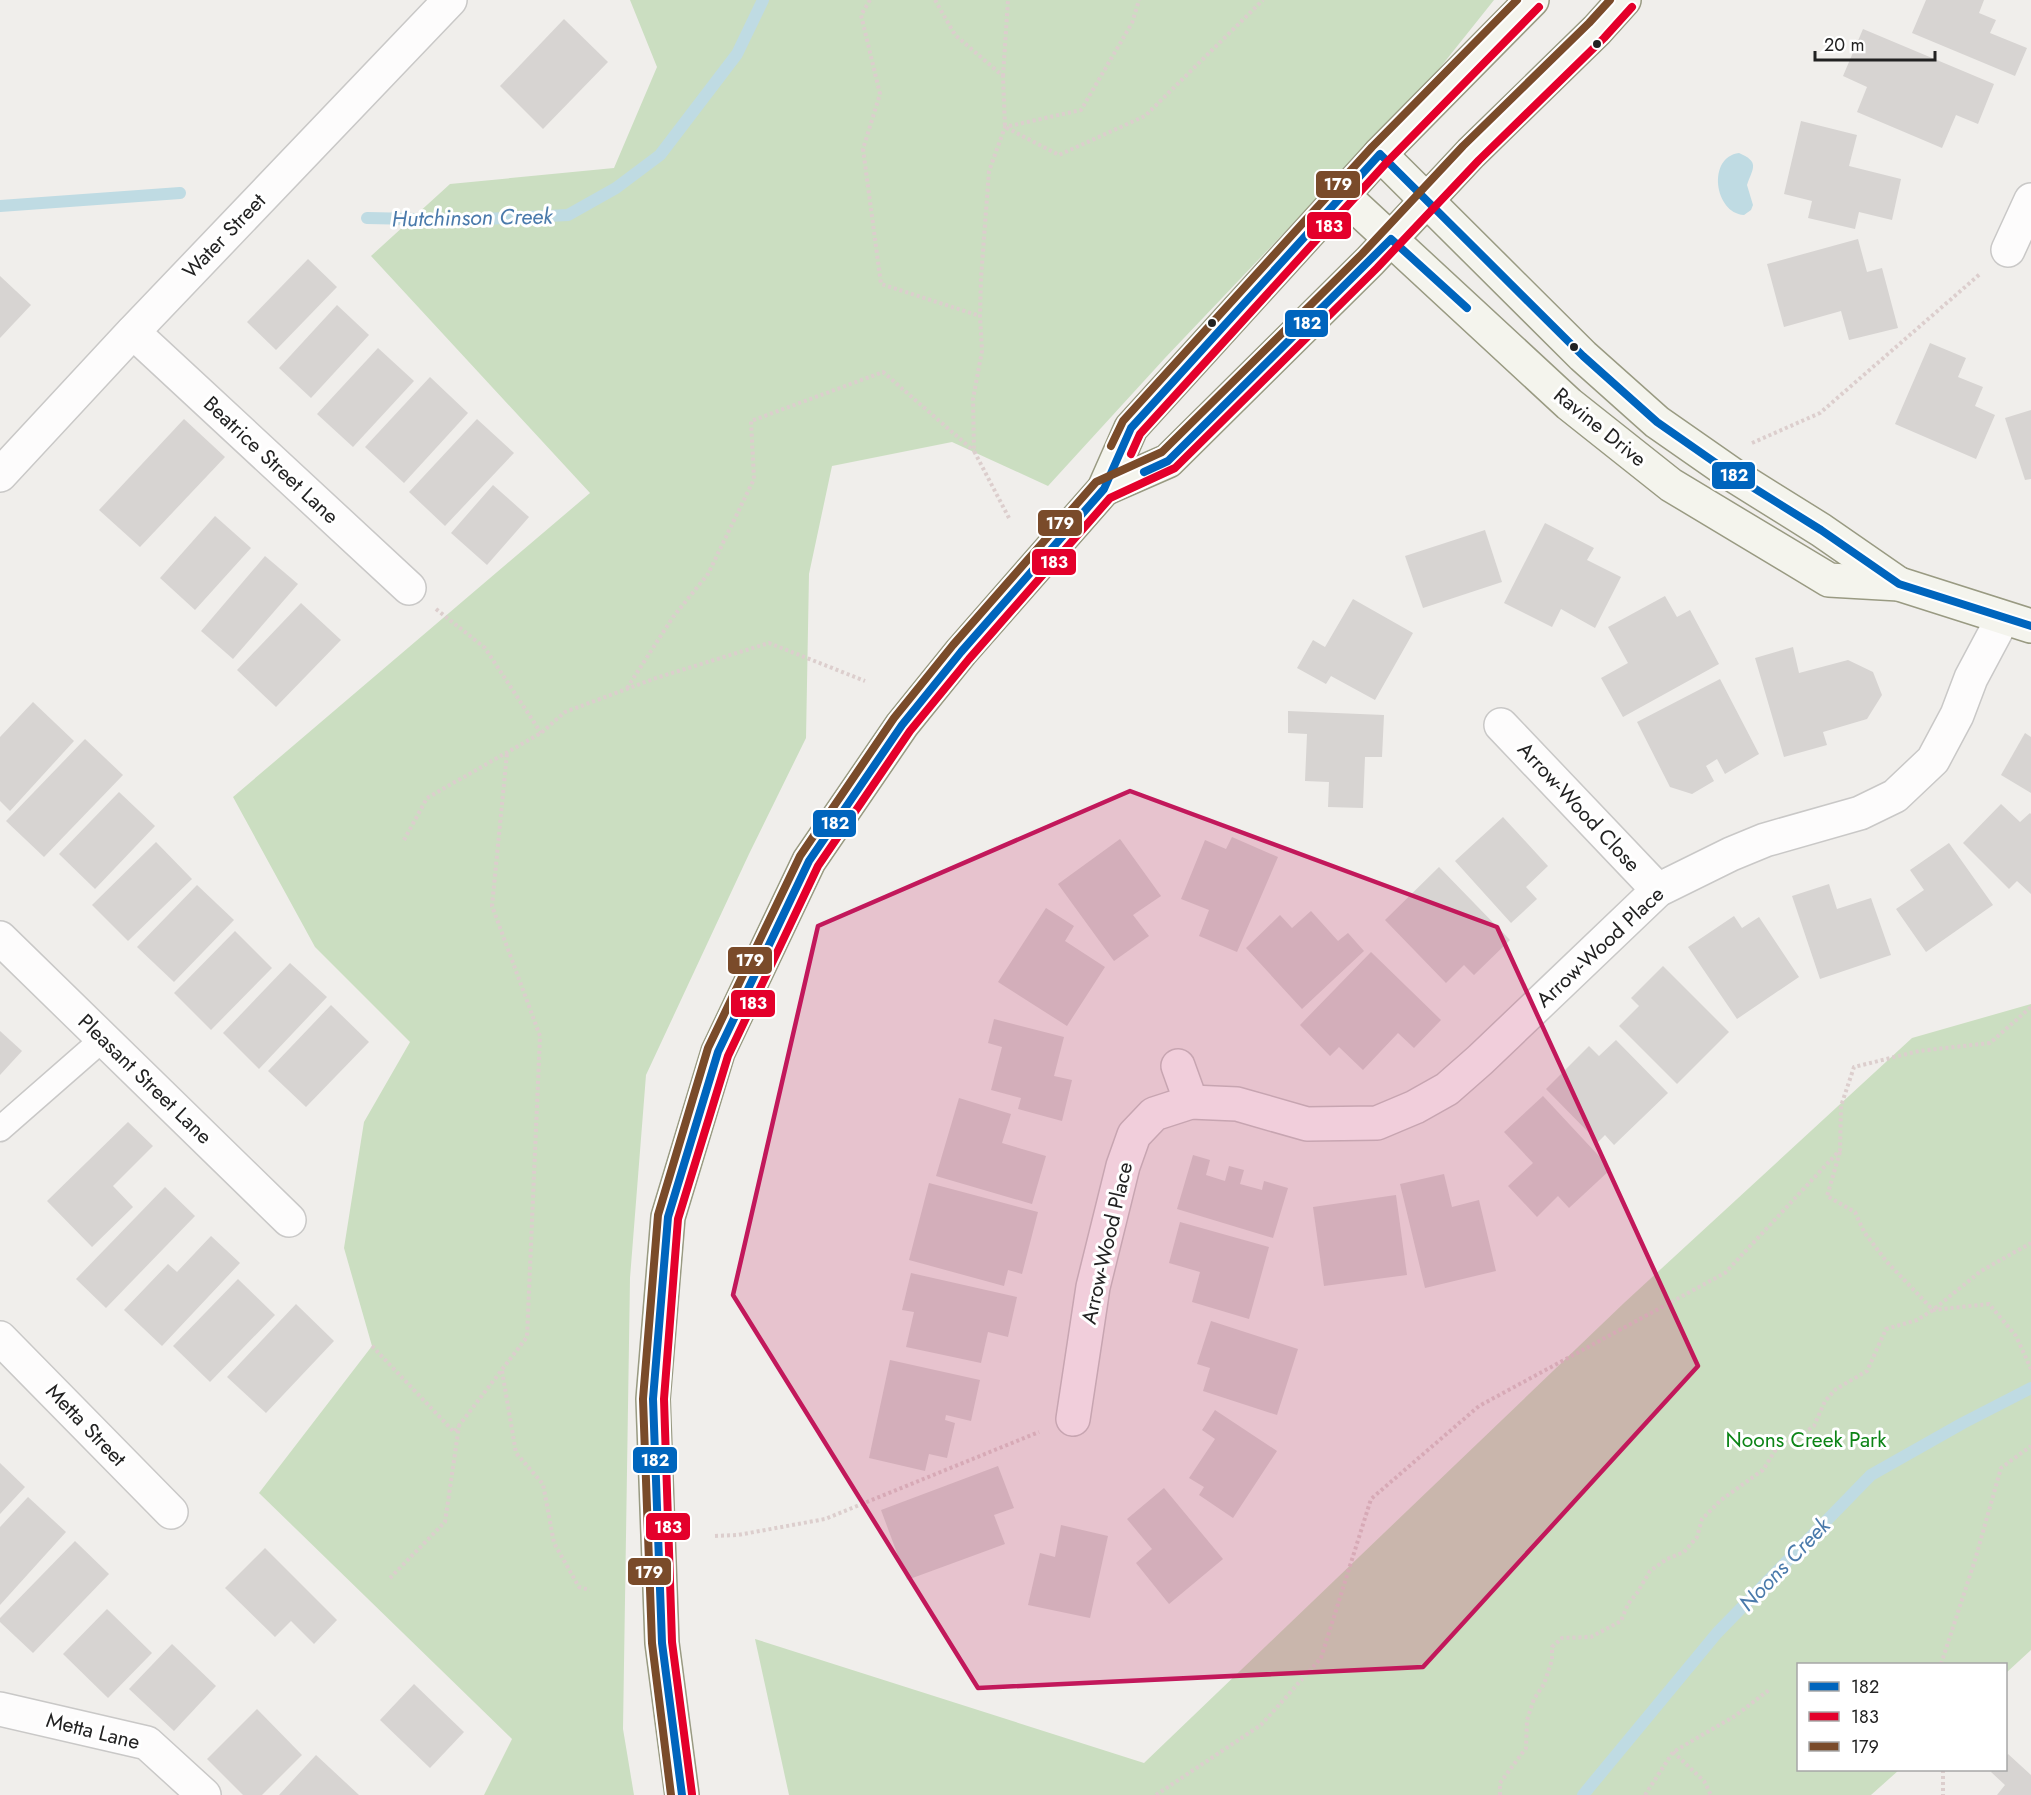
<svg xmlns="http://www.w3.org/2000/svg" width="2031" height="1795" viewBox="0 0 2031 1795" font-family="Jost,sans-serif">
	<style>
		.forest { fill: #cbdec1 }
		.water { fill: #bfdbe3 }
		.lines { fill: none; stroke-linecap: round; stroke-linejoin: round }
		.stream { stroke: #bfdbe3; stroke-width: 12 }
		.building { fill: #d7d4d2 }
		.lane-casing { stroke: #c9c8c7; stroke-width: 27 }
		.street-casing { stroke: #c9c8c7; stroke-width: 36 }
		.secondary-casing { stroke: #999a82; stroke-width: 36 }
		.path { stroke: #dccecd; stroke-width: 4; stroke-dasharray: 3 3; stroke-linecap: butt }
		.lane { stroke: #fdfcfc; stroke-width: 24 }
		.street { stroke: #fdfcfc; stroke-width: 33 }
		.secondary { stroke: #f4f4ed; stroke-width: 33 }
		.bus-1-casing { stroke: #fff; stroke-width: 12 }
		.bus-2-casing { stroke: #fff; stroke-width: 12 }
		.bus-3-casing { stroke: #fff; stroke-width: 12 }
		.bus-1 { stroke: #0065bd; stroke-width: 8 }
		.bus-2 { stroke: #e4002b; stroke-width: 8 }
		.bus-3 { stroke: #7a4b2a; stroke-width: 8 }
		.marked { fill: #c2185b; fill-opacity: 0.2; stroke: #c2185b; stroke-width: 4.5; stroke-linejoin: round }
		.bus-dot { fill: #222; stroke: #fff; stroke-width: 2 }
		.labels { text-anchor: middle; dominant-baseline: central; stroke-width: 6; stroke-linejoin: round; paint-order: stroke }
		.street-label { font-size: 21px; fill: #222; stroke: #fff }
		.park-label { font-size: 21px; fill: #0c8416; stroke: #fff }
		.water-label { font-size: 22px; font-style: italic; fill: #4a7aab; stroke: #fff }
		.line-badge { stroke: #fff; stroke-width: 2 }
		.badge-label { font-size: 16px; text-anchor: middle; font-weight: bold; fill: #fff }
	</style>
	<rect width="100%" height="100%" fill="#f0eeeb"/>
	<g class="forest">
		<polygon points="630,0 1494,0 1435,74 1165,358 1048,486 952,442 832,466 809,574 806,738 749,854 646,1075 630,1278 623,1729 634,1795 484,1795 512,1739 259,1493 372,1346 344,1248 364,1122 410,1042 315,947 233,797 590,493 371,256 450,184 614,168 657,67"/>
		<polygon points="2031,1004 2031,1650 2006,1673 2006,1664 1798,1664 1798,1770 1899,1770 1871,1795 789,1795 755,1639 1144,1763 1624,1303 1912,1038"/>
	</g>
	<path class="water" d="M1739 153C1760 162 1753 168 1747 185L1753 205 1751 210 1744 215C1714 213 1707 157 1739 153Z"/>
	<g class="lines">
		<g class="stream">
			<polyline points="0,206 180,193"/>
			<polyline points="367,218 464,220 568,215 616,188 660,155 737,54 763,0"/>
			<polyline points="1583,1795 1717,1633 1871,1475 1963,1423 2031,1388"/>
		</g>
	</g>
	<g class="building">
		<polygon points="1926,0 1984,0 1979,13 1996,20 1990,33 2027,48 2015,76 1912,33"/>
		<polygon points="564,19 608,62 543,129 500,86"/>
		<polygon points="1863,29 1994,84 1978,124 1956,115 1942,148 1857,112 1867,87 1843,76"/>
		<polygon points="1801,121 1857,135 1849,166 1901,179 1892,220 1859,212 1855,229 1808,218 1812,201 1784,194"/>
		<polygon points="1858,239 1867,272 1882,268 1898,328 1849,340 1841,311 1784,327 1767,264"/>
		<polygon points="308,259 337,287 276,350 247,322"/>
		<polygon points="0,276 31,305 0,338"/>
		<polygon points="337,305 369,335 311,398 279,368"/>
		<polygon points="1930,343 1966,358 1958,377 1983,387 1975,406 1995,415 1976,459 1895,424"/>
		<polygon points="378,348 414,381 353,447 317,414"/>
		<polygon points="430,377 468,413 404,483 365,447"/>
		<polygon points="2031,410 2031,479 2025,480 2005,418"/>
		<polygon points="184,419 225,457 140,547 99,510"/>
		<polygon points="477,419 514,453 445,526 409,492"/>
		<polygon points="493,485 529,517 487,565 451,533"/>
		<polygon points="215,516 251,548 195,610 160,578"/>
		<polygon points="1545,523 1594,548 1587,560 1621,577 1595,628 1561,609 1552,627 1504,603"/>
		<polygon points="1485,530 1502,582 1423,608 1405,556"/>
		<polygon points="265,556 298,584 233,659 201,631"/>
		<polygon points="1665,596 1677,617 1690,610 1719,664 1623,717 1601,678 1628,663 1608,627"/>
		<polygon points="1353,599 1413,633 1375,700 1331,676 1326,684 1297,668 1313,640 1325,647"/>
		<polygon points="301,603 341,640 276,707 237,670"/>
		<polygon points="1793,647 1799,673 1848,660 1873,672 1882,695 1867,719 1823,732 1827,745 1784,757 1755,658"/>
		<polygon points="1720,679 1759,754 1725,774 1717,759 1706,766 1714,781 1692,794 1670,787 1637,722"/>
		<polygon points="33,702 74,741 10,811 0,801 0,737"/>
		<polygon points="1288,711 1384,715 1382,757 1365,757 1363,808 1328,807 1329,782 1305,781 1307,734 1288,733"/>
		<polygon points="2025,733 2031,737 2031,793 2001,775"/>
		<polygon points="85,739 123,775 44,857 6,821"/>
		<polygon points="119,792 155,826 95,889 59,854"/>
		<polygon points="2001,804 2020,822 2030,813 2031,814 2031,894 2017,881 2009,889 1963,843"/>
		<polygon points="1503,817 1548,866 1526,887 1537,899 1511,923 1455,861"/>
		<polygon points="1232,837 1278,857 1237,952 1199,936 1209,910 1181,899 1205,840 1226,849"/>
		<polygon points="1120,839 1161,896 1133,915 1149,936 1114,961 1058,884"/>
		<polygon points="156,842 192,879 128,941 92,905"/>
		<polygon points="1949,843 1993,905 1926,952 1896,909 1924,890 1910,870"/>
		<polygon points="1439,867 1510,940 1474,975 1464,965 1446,983 1385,920"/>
		<polygon points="1829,884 1837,909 1871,898 1891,955 1820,979 1792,896"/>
		<polygon points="197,885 234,920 174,982 137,947"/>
		<polygon points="1046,908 1074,926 1065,941 1105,967 1067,1026 998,982"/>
		<polygon points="1311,911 1338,941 1348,933 1364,951 1302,1009 1246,948 1280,915 1292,928"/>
		<polygon points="1734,916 1742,928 1759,917 1799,977 1737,1019 1688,947"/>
		<polygon points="235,931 272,968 211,1030 174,993"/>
		<polygon points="1371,952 1441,1020 1414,1048 1398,1033 1363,1070 1339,1047 1330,1056 1300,1025"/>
		<polygon points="290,963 327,997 259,1069 223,1033"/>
		<polygon points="1663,966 1729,1032 1677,1084 1619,1026 1639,1006 1631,998"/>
		<polygon points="331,1005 369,1042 306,1107 268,1071"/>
		<polygon points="994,1019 1064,1037 1054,1076 1072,1080 1062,1121 1018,1109 1021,1098 991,1090 1002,1047 988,1043"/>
		<polygon points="0,1031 22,1051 0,1075"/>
		<polygon points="1616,1040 1668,1093 1614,1145 1605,1135 1598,1142 1546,1089 1589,1046 1599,1056"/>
		<polygon points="1543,1096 1611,1169 1569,1208 1558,1196 1537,1217 1508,1186 1533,1163 1504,1132"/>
		<polygon points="959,1098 1011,1114 1002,1143 1046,1156 1032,1204 936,1176"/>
		<polygon points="128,1122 153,1146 113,1186 133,1207 92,1247 47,1201"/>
		<polygon points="1193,1155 1210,1160 1206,1175 1225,1181 1229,1166 1244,1170 1240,1184 1262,1190 1264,1181 1288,1188 1273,1238 1177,1209"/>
		<polygon points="1444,1174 1452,1207 1479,1200 1496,1271 1425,1288 1400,1184"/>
		<polygon points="929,1183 1038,1212 1022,1274 1008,1270 1004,1286 909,1260"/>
		<polygon points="165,1187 195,1216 106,1308 76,1279"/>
		<polygon points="1396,1195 1407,1275 1324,1286 1313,1207"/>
		<polygon points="1180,1222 1269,1247 1249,1319 1192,1302 1200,1272 1169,1263"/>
		<polygon points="211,1236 240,1263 162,1346 124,1310 168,1264 177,1272"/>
		<polygon points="911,1273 1017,1297 1008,1337 988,1332 981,1363 906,1347 914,1312 902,1310"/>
		<polygon points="238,1279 275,1315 210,1382 173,1346"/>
		<polygon points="296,1304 334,1341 266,1413 227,1377"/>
		<polygon points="1211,1321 1298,1349 1277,1415 1203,1391 1210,1368 1197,1364"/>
		<polygon points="890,1360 980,1380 971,1421 946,1415 945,1420 955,1423 947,1458 929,1454 925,1471 869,1458"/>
		<polygon points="1215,1410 1277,1451 1233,1518 1199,1495 1204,1487 1189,1478 1215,1439 1202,1430"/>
		<polygon points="0,1463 25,1487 0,1514"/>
		<polygon points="998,1466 1014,1508 994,1515 1005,1544 907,1580 881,1510"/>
		<polygon points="1164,1488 1223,1559 1169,1604 1136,1563 1152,1549 1127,1519"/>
		<polygon points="28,1497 66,1532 0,1605 0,1527"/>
		<polygon points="1061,1525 1108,1536 1090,1618 1028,1605 1040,1553 1055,1557"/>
		<polygon points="75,1541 109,1574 33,1653 0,1622 0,1618"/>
		<polygon points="265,1548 337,1620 314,1644 291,1621 275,1637 225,1588"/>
		<polygon points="107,1609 152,1653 108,1698 63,1654"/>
		<polygon points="172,1644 216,1686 174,1731 129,1689"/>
		<polygon points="414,1684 464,1732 430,1768 380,1720"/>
		<polygon points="257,1709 302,1755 262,1795 243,1795 207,1759"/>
		<polygon points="2008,1754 2031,1775 2031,1795 1997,1795 2005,1785 1991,1772 1993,1770 2006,1770 2006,1756"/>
		<polygon points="316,1755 359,1795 279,1795"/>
	</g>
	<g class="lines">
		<defs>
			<polyline id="lane" points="0,1129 104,1038"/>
			<g id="street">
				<polyline points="2008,250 2031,200"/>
				<polyline points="133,332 409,588"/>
				<polyline points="0,475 129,336 450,0"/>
				<polyline points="1501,725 1658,890"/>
				<polyline points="0,938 289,1220"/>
				<polyline points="1178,1066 1191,1102"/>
				<polyline points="0,1338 171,1512"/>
				<polyline points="1073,1419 1093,1287 1123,1166 1134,1135 1154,1114 1191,1102 1237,1104 1307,1124 1377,1123 1415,1107 1447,1089 1480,1060 1658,890 1731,854 1765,840 1860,813 1895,796 1933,760 1957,715 1971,678 2003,618"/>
				<polyline points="0,1709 147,1743 204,1795"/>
			</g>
			<g id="secondary">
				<polyline points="1380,154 1583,356 1657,422 1733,475 1821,530 1899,584"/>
				<polyline points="1343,195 1569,404 1671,485 1829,580 1899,584 2031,626"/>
				<polyline points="1104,489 1168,461 1370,261 1471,153 1597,30 1624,0"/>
				<polyline points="682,1795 662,1643 653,1399 668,1217 718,1052 809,861 902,725 961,652 1104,489 1131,428 1380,154 1532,0"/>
			</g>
		</defs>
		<use href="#lane" class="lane-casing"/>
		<use href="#street" class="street-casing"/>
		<use href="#secondary" class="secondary-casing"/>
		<g class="path">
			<polyline points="870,0 861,15 880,94 863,149 881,284 980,316"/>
			<polyline points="935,0 955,35 1003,76 1005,127 1059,155 1145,116 1263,0"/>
			<polyline points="1003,76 1008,0"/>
			<polyline points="1752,443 1820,413 1980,274"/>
			<polyline points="1009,518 974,451 973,399 982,351 980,316 981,278 989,171 1005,127 1081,110 1132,23 1139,0"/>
			<polyline points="436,609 485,648 541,733"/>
			<polyline points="627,688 673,617 708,574 754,479 751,421 883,372 974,451"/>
			<polyline points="404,840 427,798 541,733 565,712 656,678 769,643 865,681"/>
			<polyline points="1840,1152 1827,1196 1855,1212 1864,1232 1887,1262 1933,1310 1989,1304 2016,1336 2031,1369"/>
			<polyline points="372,1346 454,1432 527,1337 540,1036 492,906 507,753"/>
			<polyline points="502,1371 516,1453 543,1484 554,1543 579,1587 590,1590"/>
			<polyline points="715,1536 738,1535 825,1519 1039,1432"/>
			<polyline points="390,1578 445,1522 459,1426"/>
			<polyline points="1941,1664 1975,1560 2001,1468 2031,1446"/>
			<polyline points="1673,1752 1704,1781 1711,1795"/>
			<polyline points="1943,1770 1943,1795"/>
			<polyline points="1156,1795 1261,1725 1321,1658 1371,1499 1479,1406 1725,1273 1840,1150 1841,1106 1854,1067 1919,1051 1990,1043 2031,1007"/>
			<polyline points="1500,1795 1500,1783 1526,1748 1527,1720 1534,1699 1544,1684 1552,1660 1552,1647 1562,1638 1591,1637 1621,1621 1628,1604 1637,1593 1650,1571 1667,1559 1684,1552 1697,1537 1702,1519 1721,1500 1763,1470 1778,1446 1796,1439 1814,1426 1825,1401 1836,1389 1867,1371 1886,1329 1917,1320 1933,1310 1981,1271 2031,1243"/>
			<polyline points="1645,1795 1673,1752 1735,1716 1769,1690"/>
		</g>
		<use href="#lane" class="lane"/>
		<use href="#street" class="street"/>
		<use href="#secondary" class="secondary"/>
		<defs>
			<g id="bus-1">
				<polyline points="1144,472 1168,461 1391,239 1467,308"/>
				<polyline points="682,1795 662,1643 653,1399 668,1217 718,1052 809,861 902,725 961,652 1104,489 1131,428 1380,154 1583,356 1657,422 1733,475 1821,530 1899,584 2031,626"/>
			</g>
			<g id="bus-2">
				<polyline points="1131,454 1140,434 1388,161 1539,7"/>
				<polyline points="692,1794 672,1642 664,1399 678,1219 728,1056 818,866 910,731 969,659 1110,498 1175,468 1377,268 1479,160 1604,38 1632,7"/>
			</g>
			<g id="bus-3">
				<polyline points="1111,446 1123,421 1372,147 1517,0"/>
				<polyline points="671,1795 652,1643 643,1399 658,1215 708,1048 800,856 894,718 953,645 1096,482 1162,452 1362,254 1463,146 1589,23 1610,0"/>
			</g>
		</defs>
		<use href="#bus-1" class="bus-1-casing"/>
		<use href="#bus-2" class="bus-2-casing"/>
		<use href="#bus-3" class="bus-3-casing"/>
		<use href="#bus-1" class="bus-1"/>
		<use href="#bus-2" class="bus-2"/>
		<use href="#bus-3" class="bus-3"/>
	</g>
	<path class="marked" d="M1130 791 1497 927 1698 1366 1423 1667 978 1688 733 1295 818 926Z"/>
	<g class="bus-dot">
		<circle cx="1597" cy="44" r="5"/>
		<circle cx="1212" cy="323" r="5"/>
		<circle cx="1574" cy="347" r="5"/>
	</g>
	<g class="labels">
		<g class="street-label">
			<text transform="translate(224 236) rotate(-46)">Water Street</text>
			<text transform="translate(1600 427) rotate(39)">Ravine Drive</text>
			<text transform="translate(271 460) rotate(43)">Beatrice Street Lane</text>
			<text transform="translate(1579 807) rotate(47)">Arrow-Wood Close</text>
			<text transform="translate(1600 947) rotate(-43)">Arrow-Wood Place</text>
			<text transform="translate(145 1079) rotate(44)">Pleasant Street Lane</text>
			<text transform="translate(1107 1243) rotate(-77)">Arrow-Wood Place</text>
			<text transform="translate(86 1425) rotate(46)">Metta Street</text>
			<text transform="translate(93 1731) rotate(14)">Metta Lane</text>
		</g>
		<g class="park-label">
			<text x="1806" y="1440">Noons Creek Park</text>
		</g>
		<g class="water-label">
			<text transform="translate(472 217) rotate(-1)">Hutchinson Creek</text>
			<text transform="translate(1784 1564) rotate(-46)">Noons Creek</text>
		</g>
	</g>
	<g class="line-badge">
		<rect x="1315" y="170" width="46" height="29" rx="6" fill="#7a4b2a"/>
		<rect x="1306" y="211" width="46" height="29" rx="6" fill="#e4002b"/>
		<rect x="1284" y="309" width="45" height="29" rx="6" fill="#0065bd"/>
		<rect x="1711" y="461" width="45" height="29" rx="6" fill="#0065bd"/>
		<rect x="1037" y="509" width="46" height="28" rx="6" fill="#7a4b2a"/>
		<rect x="1031" y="548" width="46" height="28" rx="6" fill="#e4002b"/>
		<rect x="812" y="809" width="45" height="29" rx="6" fill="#0065bd"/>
		<rect x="727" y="946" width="46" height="29" rx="6" fill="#7a4b2a"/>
		<rect x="730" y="989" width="46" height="29" rx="6" fill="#e4002b"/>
		<rect x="632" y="1446" width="46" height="28" rx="6" fill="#0065bd"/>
		<rect x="645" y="1512" width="46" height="29" rx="6" fill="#e4002b"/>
		<rect x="627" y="1557" width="45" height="29" rx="6" fill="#7a4b2a"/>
	</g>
	<g class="badge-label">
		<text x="1338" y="190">179</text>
		<text x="1329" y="232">183</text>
		<text x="1307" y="329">182</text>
		<text x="1734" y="481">182</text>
		<text x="1060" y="529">179</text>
		<text x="1054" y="568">183</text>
		<text x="835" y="829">182</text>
		<text x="750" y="966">179</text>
		<text x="753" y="1009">183</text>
		<text x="655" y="1466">182</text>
		<text x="668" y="1533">183</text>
		<text x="649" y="1578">179</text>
	</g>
	<rect x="1797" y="1663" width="210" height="108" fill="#ffffff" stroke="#a7a7a7" stroke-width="1.5"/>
	<rect x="1809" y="1682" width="30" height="9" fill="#0065bd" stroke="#a7a7a7" stroke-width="1.5"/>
	<text x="1851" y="1693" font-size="18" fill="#222222">182</text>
	<rect x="1809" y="1712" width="30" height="9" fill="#e4002b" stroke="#a7a7a7" stroke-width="1.5"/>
	<text x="1851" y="1723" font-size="18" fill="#222222">183</text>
	<rect x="1809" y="1742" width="30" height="9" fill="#7a4b2a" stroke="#a7a7a7" stroke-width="1.5"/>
	<text x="1851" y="1753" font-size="18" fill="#222222">179</text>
	<path d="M1815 51v9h120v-9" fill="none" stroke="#222222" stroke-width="3"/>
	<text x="1824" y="51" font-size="18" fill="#222222" stroke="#ffffff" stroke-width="4.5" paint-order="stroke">20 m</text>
</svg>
